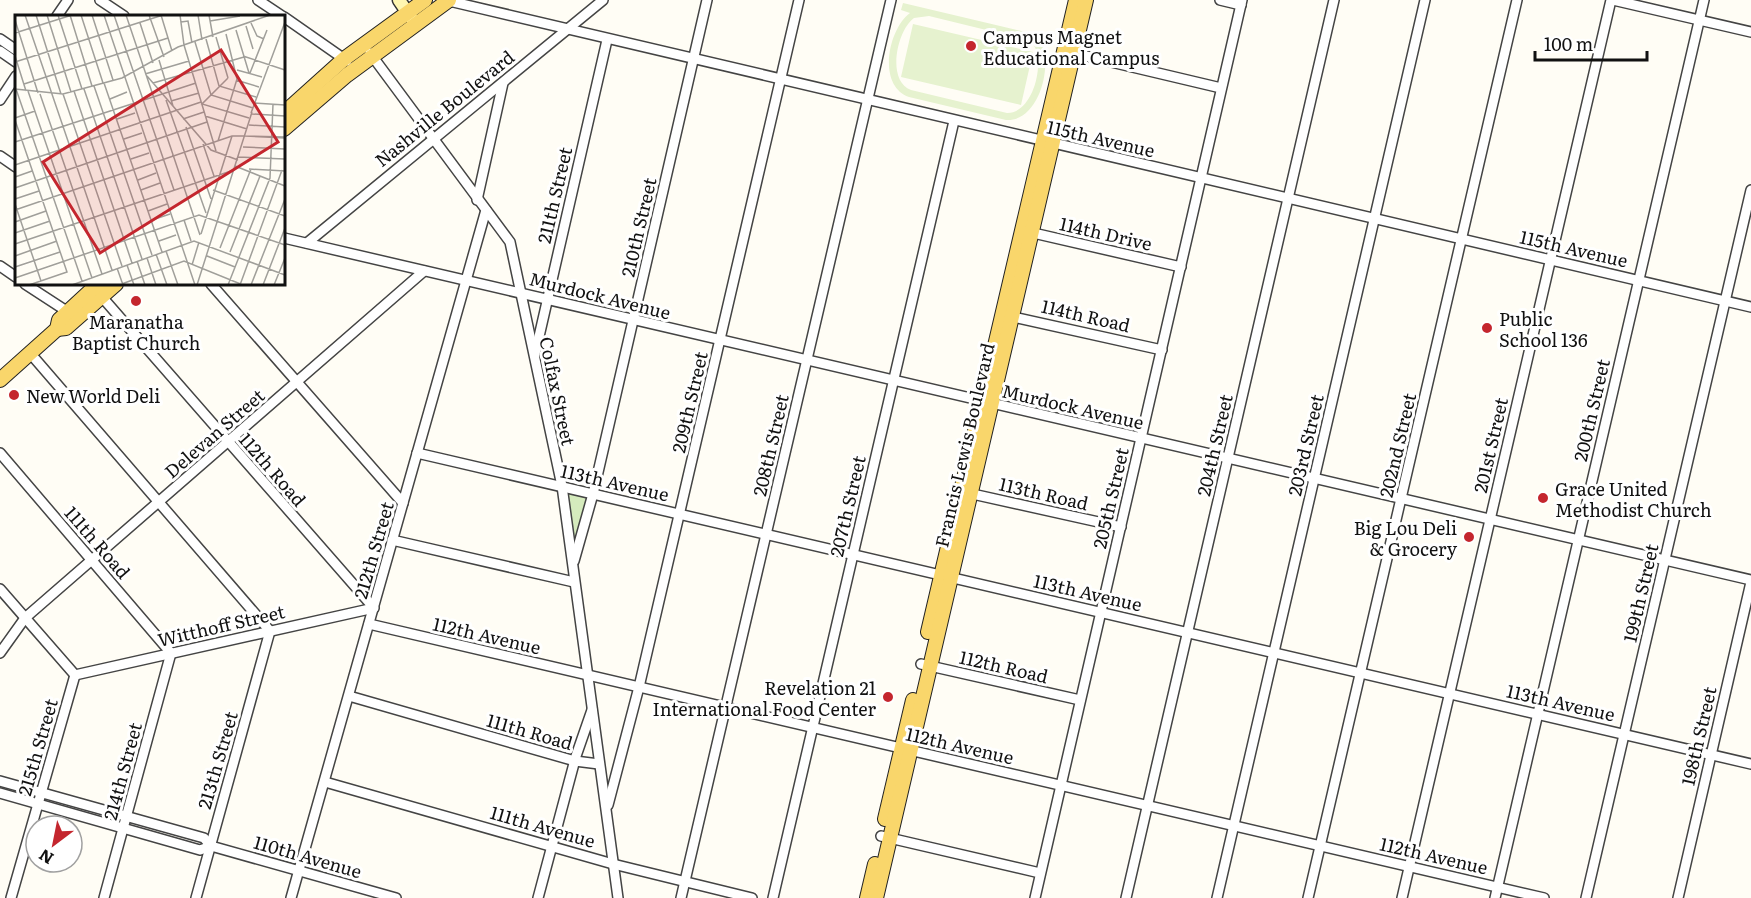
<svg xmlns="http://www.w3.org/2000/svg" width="1751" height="898" viewBox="0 0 1751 898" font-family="Literata,serif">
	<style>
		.green { fill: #d5ebbd }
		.pitch { fill: #e6f2cf; fill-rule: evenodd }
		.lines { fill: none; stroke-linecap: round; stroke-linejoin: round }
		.minor-casing { stroke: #444; stroke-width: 12 }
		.secondary-casing { stroke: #333; stroke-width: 15 }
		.primary-casing { stroke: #222; stroke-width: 16 }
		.minor { stroke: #fff; stroke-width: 9 }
		.secondary { stroke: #fff6b0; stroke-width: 12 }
		.primary { stroke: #f9d66b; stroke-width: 14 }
		.poi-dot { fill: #c4262e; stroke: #fff; stroke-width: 2 }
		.labels { text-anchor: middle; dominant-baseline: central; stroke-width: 6; stroke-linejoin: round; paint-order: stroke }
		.poi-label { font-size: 18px; fill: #111; stroke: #fff; text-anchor: start }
		.street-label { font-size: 18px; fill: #111; stroke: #fff }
		.inset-road { fill: none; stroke: #a09f9a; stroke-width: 1.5 }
		.view { fill: #c4262e; fill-opacity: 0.15; stroke: #c4262e; stroke-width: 3 }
		.inset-edge { fill: none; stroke: #111; stroke-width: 3 }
	</style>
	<rect width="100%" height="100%" fill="#fffdf5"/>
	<polygon class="green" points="564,488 591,494 574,550"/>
	<g class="pitch">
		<path d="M903 3 1051 38 1049 45 1041 43C1053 66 1039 122 1006 120L909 97C876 85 889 28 910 13L901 10ZM929 16 1023 39 1033 44C1046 62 1033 114 1007 113L911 90C886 81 897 30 914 18Z"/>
		<polygon points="913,24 1033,52 1021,105 901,77"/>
	</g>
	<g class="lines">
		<defs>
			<g id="minor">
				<polyline points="100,0 124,16"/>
				<polyline points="258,0 282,16"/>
				<polyline points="445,0 1751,307"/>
				<polyline points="1220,0 1241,5"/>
				<polyline points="1613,0 1751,32"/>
				<polyline points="57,16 68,0"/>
				<polyline points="284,17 347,61"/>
				<polyline points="0,39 16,50"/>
				<polyline points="0,51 16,62"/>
				<polyline points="1069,52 1221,88"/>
				<polyline points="370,53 510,242 562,486 618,898"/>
				<polyline points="0,100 16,76"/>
				<polyline points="0,156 16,167"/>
				<polyline points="477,200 503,83"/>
				<polyline points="1029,232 1181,267"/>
				<polyline points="284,238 1751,580"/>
				<polyline points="307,243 603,0"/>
				<polyline points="0,266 16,277"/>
				<polyline points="25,284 68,312"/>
				<polyline points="211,284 403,503"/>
				<polyline points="1009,316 1162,350"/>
				<polyline points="30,353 270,631 196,898"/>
				<polyline points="535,354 607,40"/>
				<polyline points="0,453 171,653 104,898"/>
				<polyline points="417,453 1751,764"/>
				<polyline points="968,493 1121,527"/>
				<polyline points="392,540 574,582"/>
				<polyline points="574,561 593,494 707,0"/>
				<polyline points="0,589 75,675"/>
				<polyline points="369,624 1544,898"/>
				<polyline points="0,653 25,618 424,271"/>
				<polyline points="921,664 1080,700"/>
				<polyline points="75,675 374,608 102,297"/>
				<polyline points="349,696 575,761 599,764"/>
				<polyline points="0,781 204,838 211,846 396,898"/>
				<polyline points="325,782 613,864 752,898"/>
				<polyline points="0,793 200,850 211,846"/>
				<polyline points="608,805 639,687 799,0"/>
				<polyline points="881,836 1040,873"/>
				<polyline points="11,898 75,675"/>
				<polyline points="291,898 486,210"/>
				<polyline points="538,898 576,756 592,710"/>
				<polyline points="681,898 891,0"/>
				<polyline points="773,898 954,121"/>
				<polyline points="1035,898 1242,0"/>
				<polyline points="1126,898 1334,0"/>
				<polyline points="1217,898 1425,0"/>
				<polyline points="1308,898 1517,0"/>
				<polyline points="1402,898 1611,0"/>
				<polyline points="1495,898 1704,0"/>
				<polyline points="1586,898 1751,190"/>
				<polyline points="1678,898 1751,582"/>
			</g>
			<polyline id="secondary" points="399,0 412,19"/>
			<g id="primary">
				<polyline points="284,113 344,59 425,0"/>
				<polyline points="284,129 347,75 449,0"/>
				<polyline points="57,329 66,328 116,284"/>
				<polyline points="0,380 57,329 59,320 98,284"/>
				<polyline points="928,632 1076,0"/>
				<polyline points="885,819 913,700"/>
				<polyline points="867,898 875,864"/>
				<polyline points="876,898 1086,0"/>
			</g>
		</defs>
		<use href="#minor" class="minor-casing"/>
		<use href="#secondary" class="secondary-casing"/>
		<use href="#primary" class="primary-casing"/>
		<use href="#minor" class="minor"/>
		<use href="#secondary" class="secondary"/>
		<use href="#primary" class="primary"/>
	</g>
	<g class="poi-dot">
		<circle cx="971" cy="46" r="6"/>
		<circle cx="136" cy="301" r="6"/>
		<circle cx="1487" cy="328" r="6"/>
		<circle cx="14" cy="395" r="6"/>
		<circle cx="1543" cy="498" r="6"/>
		<circle cx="1469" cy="537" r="6"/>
		<circle cx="888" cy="697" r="6"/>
	</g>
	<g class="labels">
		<g class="poi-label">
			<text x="983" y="36">Campus Magnet<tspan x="983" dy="21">Educational Campus</tspan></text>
			<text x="1499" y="318">Public<tspan x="1499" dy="21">School 136</tspan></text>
			<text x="136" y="321" text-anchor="middle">Maranatha<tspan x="136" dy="21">Baptist Church</tspan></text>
			<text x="26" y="395">New World Deli</text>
			<text x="1555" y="488">Grace United<tspan x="1555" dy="21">Methodist Church</tspan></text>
			<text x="1457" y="527" text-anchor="end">Big Lou Deli<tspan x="1457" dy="21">&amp; Grocery</tspan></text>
			<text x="876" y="687" text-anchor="end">Revelation 21<tspan x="876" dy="21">International Food Center</tspan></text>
		</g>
		<g class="street-label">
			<text transform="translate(444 108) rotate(-39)">Nashville Boulevard</text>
			<text transform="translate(1101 138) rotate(13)">115th Avenue</text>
			<text transform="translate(554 195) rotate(-77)">211th Street</text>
			<text transform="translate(638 227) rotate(-77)">210th Street</text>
			<text transform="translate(1106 233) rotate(13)">114th Drive</text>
			<text transform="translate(1574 248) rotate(13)">115th Avenue</text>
			<text transform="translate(600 295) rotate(14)">Murdock Avenue</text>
			<text transform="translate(1086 315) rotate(13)">114th Road</text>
			<text transform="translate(558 391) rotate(78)">Colfax Street</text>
			<text transform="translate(689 402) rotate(-77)">209th Street</text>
			<text transform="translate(1073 406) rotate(13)">Murdock Avenue</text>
			<text transform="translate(1591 410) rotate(-77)">200th Street</text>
			<text transform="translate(214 433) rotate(-41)">Delevan Street</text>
			<text transform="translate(770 445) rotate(-77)">208th Street</text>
			<text transform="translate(964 445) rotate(-77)">Francis Lewis Boulevard</text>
			<text transform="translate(1214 445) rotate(-77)">204th Street</text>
			<text transform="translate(1305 445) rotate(-77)">203rd Street</text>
			<text transform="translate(1397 445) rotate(-77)">202nd Street</text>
			<text transform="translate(1490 445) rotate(-77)">201st Street</text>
			<text transform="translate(273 469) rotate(49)">112th Road</text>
			<text transform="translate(615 482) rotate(13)">113th Avenue</text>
			<text transform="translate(1044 493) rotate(13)">113th Road</text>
			<text transform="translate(1110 498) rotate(-77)">205th Street</text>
			<text transform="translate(847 506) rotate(-77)">207th Street</text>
			<text transform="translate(98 542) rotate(49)">111th Road</text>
			<text transform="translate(373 550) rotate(-74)">212th Street</text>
			<text transform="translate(1088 592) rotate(13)">113th Avenue</text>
			<text transform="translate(1640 593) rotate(-77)">199th Street</text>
			<text transform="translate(221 625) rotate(-13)">Witthoff Street</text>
			<text transform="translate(487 635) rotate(13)">112th Avenue</text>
			<text transform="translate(1004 666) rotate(13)">112th Road</text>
			<text transform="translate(1561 702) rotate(13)">113th Avenue</text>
			<text transform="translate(530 731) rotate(16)">111th Road</text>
			<text transform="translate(1698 736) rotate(-77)">198th Street</text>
			<text transform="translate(960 745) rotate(13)">112th Avenue</text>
			<text transform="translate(37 747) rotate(-74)">215th Street</text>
			<text transform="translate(217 760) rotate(-74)">213th Street</text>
			<text transform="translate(122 771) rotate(-75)">214th Street</text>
			<text transform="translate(543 826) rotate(16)">111th Avenue</text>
			<text transform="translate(1434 855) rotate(13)">112th Avenue</text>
			<text transform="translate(308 856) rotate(16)">110th Avenue</text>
		</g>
	</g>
	<g transform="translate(15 15)">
		<rect width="270" height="270" fill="#fffdf5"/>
		<path class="inset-road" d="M10 0 97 255M21 0 46 79M32 0 56 77M43 0 67 74M55 0 77 71M66 0 88 68M77 0 98 65M89 0 180 270M99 0 159 175M111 0 185 220M134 0 149 42M146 0 157 36M165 0 169 30 201 136M183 0 187 25M194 0 198 22M0 5 23 78M195 6 225 1M166 7 173 6 177 28M125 8 138 48M236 8 242 21 249 24M231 11 238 34M221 15 234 58M0 18 57 0M201 22 213 63M191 24 204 71 241 82M180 27 196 80 238 93M0 41 11 76M228 41 270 55M144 45 158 91M0 47 148 0M222 55 247 62M235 58 252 15M130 59 174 46M132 61 196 135 223 145M213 63 187 89 234 103M221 65 244 72M89 68 147 237M138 68 229 42M9 69 153 23M79 71 137 240M0 74 48 79 107 63 163 32 255 0M1 74 67 266M69 74 127 244M13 76 77 263M59 76 117 248M25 79 87 259M48 79 107 251M95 84 112 77M151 85 191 198M156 86 184 78M239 88 270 90M236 98 270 7M237 99 270 101M190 101 232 114M0 103 20 96M102 104 120 98M168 104 189 97M0 105 52 257 14 270M234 110 270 112M171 112 196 184M270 122 230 121 270 123M109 124 127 118M203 126 222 64 211 19M0 127 181 68M188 129 199 161M228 132 270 134M223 142 270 144M116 144 134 138M0 150 186 87M220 151 270 171M234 154 270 156M0 162 17 156M123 165 141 158M0 173 192 107M126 175 145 168M198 175 270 201M0 184 24 176M0 189 26 266M0 195 217 121H230M133 196 152 189M137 205 155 199M169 205 176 226M0 207 31 196M0 218 35 206M186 219 217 121M144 226 161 220M0 229 219 155M205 233 236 154M151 236 163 270M215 237 245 161M141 239 152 270M0 241 42 226M192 241 220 252M132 243 141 270M122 246 130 270M112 250 119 270M177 250 184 227M0 252 45 237M102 253 108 270M0 263 184 200 270 230M57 270 179 226 270 260M104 270 169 246 228 270M182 270 237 97M213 270 255 163 258 89M225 270 267 155M236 270 270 184M248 270 270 213M259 270 270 243"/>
		<path class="view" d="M206 35 263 127 85 238 28 147Z"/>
		<rect width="270" height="270" class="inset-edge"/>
	</g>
	<g transform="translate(54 844) rotate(212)"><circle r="28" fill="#ffffff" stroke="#a0a0a0" stroke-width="1.5"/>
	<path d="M0-4.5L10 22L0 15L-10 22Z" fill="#c4262e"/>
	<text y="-9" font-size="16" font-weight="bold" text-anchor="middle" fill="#111111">N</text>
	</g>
	<path d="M1535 51v9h112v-9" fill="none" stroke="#111111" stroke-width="3"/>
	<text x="1544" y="51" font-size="18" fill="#111111" stroke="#ffffff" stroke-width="4.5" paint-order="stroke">100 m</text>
</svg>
